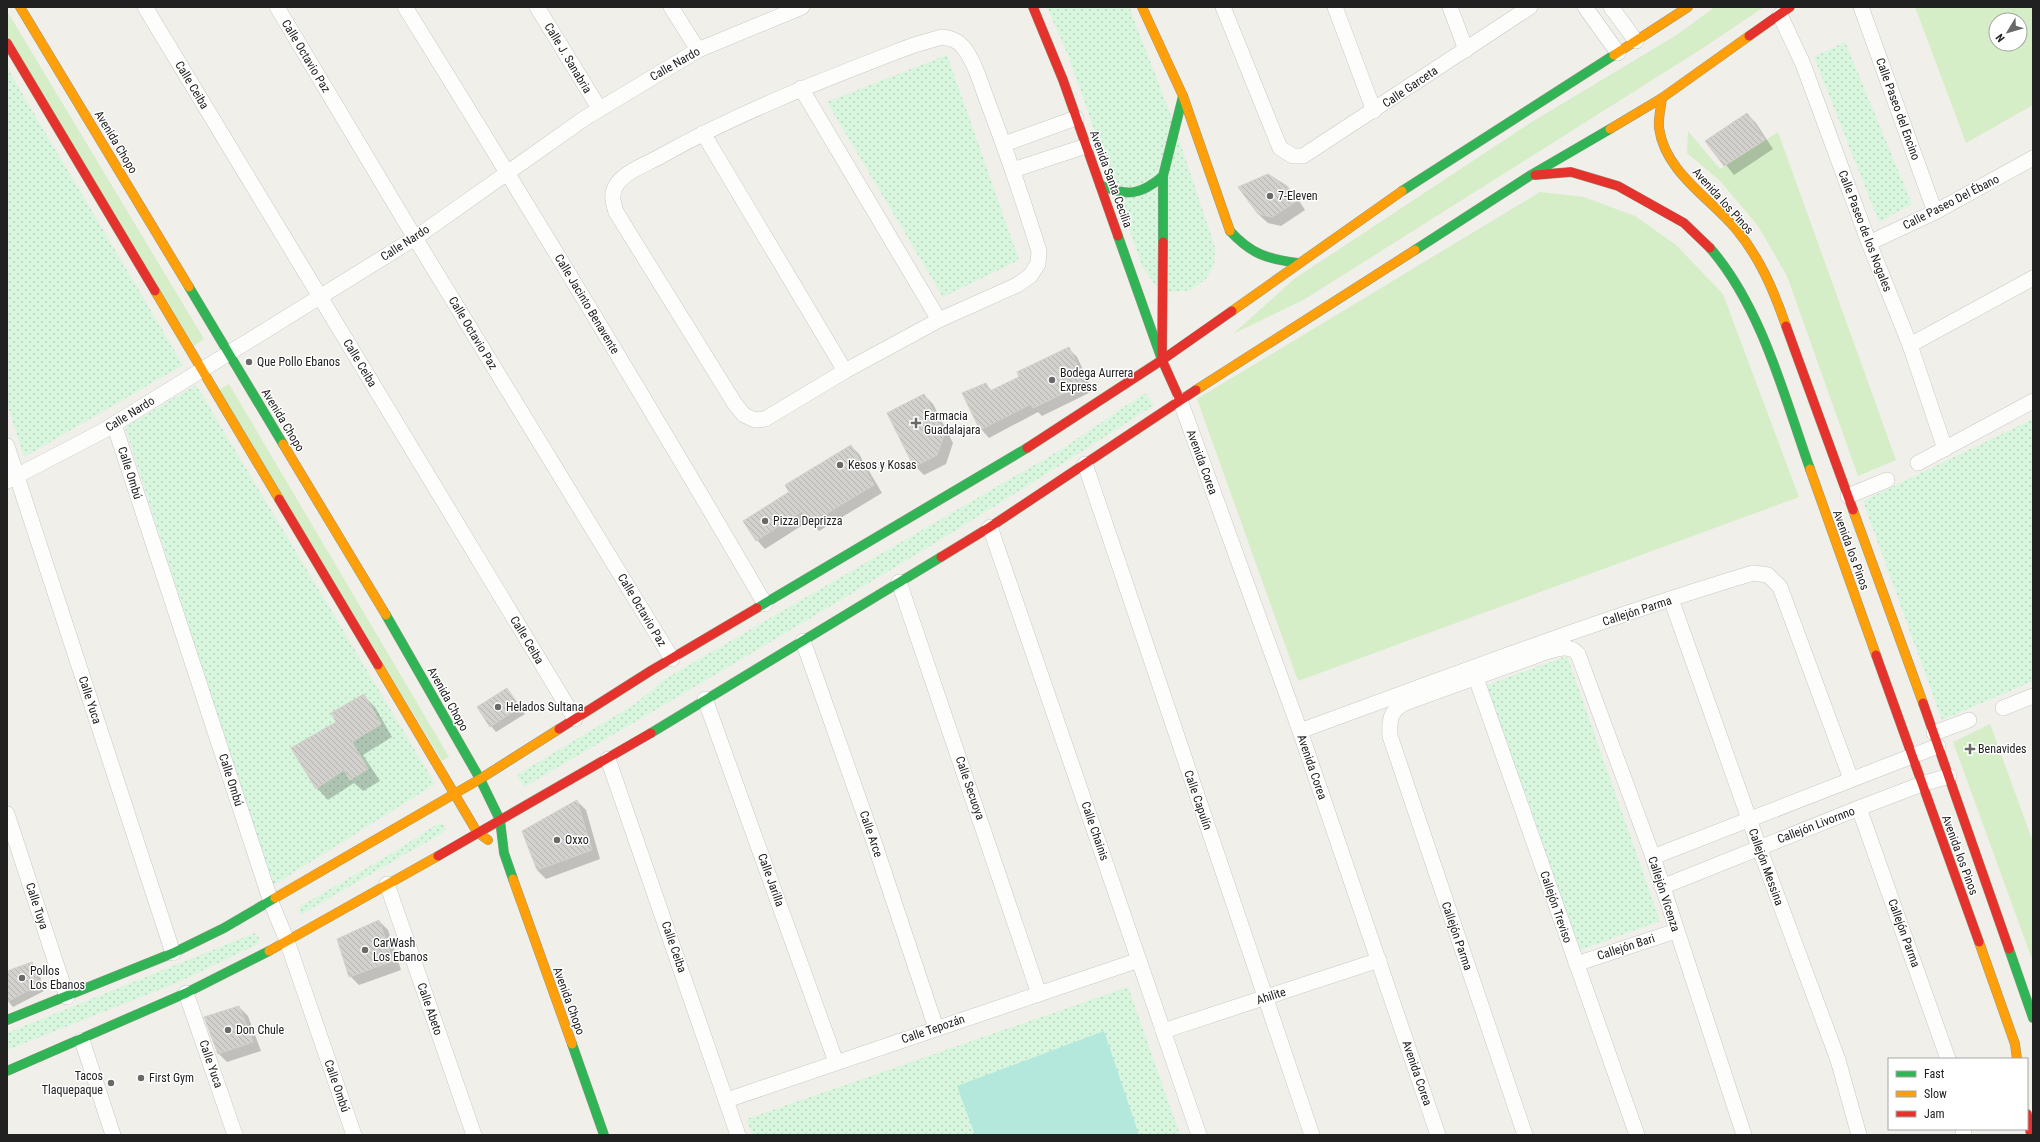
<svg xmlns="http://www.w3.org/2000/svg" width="2040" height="1142" viewBox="0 0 2040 1142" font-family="'Roboto Condensed',sans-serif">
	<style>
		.grass { fill: #d5eec8; fill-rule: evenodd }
		.park { fill: url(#park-dots) }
		.pitch { fill: #b4e8dd }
		.shadow { fill: #0003 }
		.building { fill: url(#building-back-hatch); stroke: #d3d1cb }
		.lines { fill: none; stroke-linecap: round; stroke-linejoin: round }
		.street-casing { stroke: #c8c8c6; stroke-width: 16 }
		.fast-casing { stroke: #949b80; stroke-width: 10 }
		.slow-casing { stroke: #949b80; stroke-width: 10 }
		.jam-casing { stroke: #949b80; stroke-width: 10 }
		.street { stroke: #fdfdfc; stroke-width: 15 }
		.fast { stroke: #30b455; stroke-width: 9 }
		.slow { stroke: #ff9f0a; stroke-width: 9 }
		.jam { stroke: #e5322d; stroke-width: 9 }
		.poi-dot { fill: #696967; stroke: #fff; stroke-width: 1.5 }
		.labels { text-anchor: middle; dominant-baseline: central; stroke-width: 3; stroke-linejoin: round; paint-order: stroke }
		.street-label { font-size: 12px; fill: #212121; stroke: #fff }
		.poi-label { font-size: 12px; fill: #212121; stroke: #fff; text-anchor: start }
	</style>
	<defs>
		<pattern id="park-dots" width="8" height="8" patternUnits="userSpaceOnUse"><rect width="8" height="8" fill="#d8f6de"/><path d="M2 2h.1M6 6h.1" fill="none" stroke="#b9d3be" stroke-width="1.8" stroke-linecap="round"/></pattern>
		<pattern id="building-back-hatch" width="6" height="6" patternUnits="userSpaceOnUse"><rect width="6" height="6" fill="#d2d1cd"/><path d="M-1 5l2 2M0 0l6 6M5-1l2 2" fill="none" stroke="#b4b3b0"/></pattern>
	</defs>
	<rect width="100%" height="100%" fill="#f0efea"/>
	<g class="grass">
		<polygon points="1715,7 1764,7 1703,48 1305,299 1233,334 1294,279 1530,123 1675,36"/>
		<path d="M1915 7H2033V105L1966 143ZM1996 20H2020V44H1996Z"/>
		<polygon points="7,11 204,339 194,346 7,35"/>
		<polygon points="1688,131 1720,169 1778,132 1896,460 1858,476 1787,276 1758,226 1720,181 1687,153"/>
		<polygon points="1540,192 1584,197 1635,216 1676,245 1723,294 1799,497 1298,681 1197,399"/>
		<polygon points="229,384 449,757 442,761 219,390"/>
		<polygon points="1990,724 2033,842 2033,962 1953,742"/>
	</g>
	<g class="park">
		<polygon points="1047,7 1129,7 1170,113 1215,248 1214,265 1206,279 1191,290 1172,292 1155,285 1142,266 1068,55"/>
		<polygon points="1845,42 1912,204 1879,222 1814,57"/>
		<polygon points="947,55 1019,260 943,297 827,102"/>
		<polygon points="7,68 183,365 24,457 7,403"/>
		<polygon points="196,385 435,784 272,886 125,427"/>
		<path d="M1145 393 1154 405C948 539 735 663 524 787L517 775 635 704 665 679 1062 449Z"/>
		<polygon points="2033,419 2033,681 1942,720 1863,501"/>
		<polygon points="1567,656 1660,921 1580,950 1487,685"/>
		<polygon points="439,823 443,824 446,829 442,833 300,915 299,907 394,852"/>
		<polygon points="255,933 259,937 258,944 176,983 7,1050 7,1033"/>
		<polygon points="1128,987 1180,1135 752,1135 747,1119"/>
	</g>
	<polygon class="pitch" points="1104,1031 1139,1135 975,1135 957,1086"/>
	<g class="shadow">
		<polygon points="1747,114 1756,123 1773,149 1734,175 1707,141"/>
		<polygon points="1287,186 1296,196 1305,210 1281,226 1268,223 1258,214"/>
		<polygon points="1069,349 1077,357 1093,391 1042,416 1038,412 989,438 981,429 986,384 992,391 1020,378"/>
		<polygon points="924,395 933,404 953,443 946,464 924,475 915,466"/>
		<polygon points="851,446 859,454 882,493 819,531 809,521 765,549 757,540 791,492"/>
		<polygon points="507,689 525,714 496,732 491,726"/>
		<polygon points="363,695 375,707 392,737 363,755 380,781 363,791 354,783 328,800 317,788 337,722"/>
		<polygon points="577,801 586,810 600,859 546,879 537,870"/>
		<polygon points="379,921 388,930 401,970 359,985 350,976"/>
		<polygon points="32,963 38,969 44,991 13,1007 7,1000 7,973"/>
		<polygon points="239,1007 248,1016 261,1051 227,1062 218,1053"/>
	</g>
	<g class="building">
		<polygon points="1747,113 1765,140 1724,166 1705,141"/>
		<polygon points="1268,174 1287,186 1297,201 1272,217 1258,214 1238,187"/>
		<polygon points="1069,347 1086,383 1033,408 1031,404 980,430 962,393 986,383 990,391 1019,377 1017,372"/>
		<polygon points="924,394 945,433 937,455 914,467 887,413"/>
		<polygon points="851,445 874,485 809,524 802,511 756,541 743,521 789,492 785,485"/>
		<polygon points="507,688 520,707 490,727 477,707"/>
		<polygon points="364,694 381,724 352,742 368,769 350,780 344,770 316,789 291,748 336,722 331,713"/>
		<polygon points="577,800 592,850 537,870 522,831"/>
		<polygon points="379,920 393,961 349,977 337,939"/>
		<polygon points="32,962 39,985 7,1002 7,971"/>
		<polygon points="239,1006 253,1042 218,1054 204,1017"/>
	</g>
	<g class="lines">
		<defs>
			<g id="street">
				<polyline points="145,7 575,719"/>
				<polyline points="277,7 415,238 672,659"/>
				<path d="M405 7C528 205 648 403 765 604"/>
				<polyline points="537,7 599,108"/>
				<polyline points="671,7 698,50"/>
				<polyline points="1223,7 1280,148 1293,156 1303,156 1530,7"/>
				<polyline points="1335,7 1374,111"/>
				<polyline points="1450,7 1466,50"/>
				<polyline points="1585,7 1618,53"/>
				<polyline points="1611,7 1636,41"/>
				<polyline points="1861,7 1935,212"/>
				<polyline points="1780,15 1803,64 1869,243 1910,345 1945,449"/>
				<path d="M942 37C951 38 957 40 963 47 975 62 980 82 987 100 1006 150 1023 200 1039 251L1038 264 1030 276 1017 285 939 320 845 371 765 419 755 420 744 415 735 404 616 212C613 202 610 194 617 184 626 171 647 164 661 156 743 110 826 79 914 45Z"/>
				<polyline points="801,88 939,320"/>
				<polyline points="703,133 845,371"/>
				<polyline points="1004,144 1076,118"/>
				<polyline points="1013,170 1086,146"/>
				<polyline points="1869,243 1935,212 2033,158"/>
				<polyline points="1910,345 2033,278"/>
				<polyline points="1180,400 1300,731 1438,1135"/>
				<polyline points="114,424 271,902 287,941 354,1135"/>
				<polyline points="7,446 173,953"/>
				<polyline points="1918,463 2033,401"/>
				<polyline points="1085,464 1312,1135"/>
				<polyline points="7,481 103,431 415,238 585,118 698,50 802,7"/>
				<polyline points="1848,496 1887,480"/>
				<polyline points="990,527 1199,1135"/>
				<polyline points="899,582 1039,994"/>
				<polyline points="1671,599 1759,847 1838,1060 1859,1135"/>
				<polyline points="803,641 873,839 936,1028"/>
				<polyline points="1476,678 1637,1135"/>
				<polyline points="705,699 836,1062"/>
				<polyline points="2003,708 2033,696"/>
				<path d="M1300 731C1450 676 1600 619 1753 573L1768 575 1780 587 1851 779"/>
				<polyline points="1934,733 1969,720"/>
				<polyline points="608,759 738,1135"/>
				<polyline points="1859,808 1948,1059"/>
				<polyline points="7,814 67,997"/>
				<polyline points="1653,857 1938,746"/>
				<polyline points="387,884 474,1135"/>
				<polyline points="1662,887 1859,808 1922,784 1949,776"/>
				<polyline points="1576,964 1676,931"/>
				<polyline points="186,993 235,1135"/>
				<polyline points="1163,1031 1379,960"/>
				<polyline points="82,1040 113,1135"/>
				<polyline points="727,1100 1139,960"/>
				<polyline points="1963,1129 1964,1135"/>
				<path d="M1525 1135 1390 736C1389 721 1390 710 1405 703L1546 652C1557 649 1569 644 1578 654L1653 857 1744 1135"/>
			</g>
			<g id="fast">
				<path d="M1100 185C1127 197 1141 195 1163 176"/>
				<polyline points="1402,191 1614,55"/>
				<path d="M1230 231C1251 254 1267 259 1298 263"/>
				<polyline points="1118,236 1162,360"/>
				<polyline points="1163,242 1163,176 1183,96"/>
				<path d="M1710 248C1762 308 1784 396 1810 469"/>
				<polyline points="1415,250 1531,175 1610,129"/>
				<polyline points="189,287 283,444"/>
				<polyline points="757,608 1027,448"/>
				<polyline points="386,615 480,779 500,820 504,853 513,879"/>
				<polyline points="651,733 941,557"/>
				<polyline points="2009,949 2033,1018"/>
				<polyline points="7,1020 173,953 224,928 275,898"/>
				<polyline points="572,1044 604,1135"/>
				<polyline points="7,1071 186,993 269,951"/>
			</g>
			<g id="slow">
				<polyline points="20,7 189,287"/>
				<polyline points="1142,7 1183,96 1230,231"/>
				<polyline points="1614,55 1688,7"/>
				<path d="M1662 98C1661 108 1658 118 1659 128 1665 172 1710 198 1736 229 1760 258 1774 291 1786 326"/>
				<polyline points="1610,129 1662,98 1749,36"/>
				<polyline points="155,291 279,499"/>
				<polyline points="1232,311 1402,191"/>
				<polyline points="1196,390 1415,250"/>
				<polyline points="283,444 386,615"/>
				<polyline points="1810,469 1876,655"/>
				<polyline points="1853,510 1923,703"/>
				<polyline points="378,665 477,832 488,840"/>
				<polyline points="513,879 572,1044"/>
				<polyline points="275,898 480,779 559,729"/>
				<polyline points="1979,942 2015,1044 2017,1059"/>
				<polyline points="269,951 438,856"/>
			</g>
			<g id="jam">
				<polyline points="1033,7 1063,80 1118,236"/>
				<polyline points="1749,36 1790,7"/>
				<polyline points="7,43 155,291"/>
				<polyline points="1535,175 1571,172 1618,186 1684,223 1710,248"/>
				<polyline points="1163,242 1162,360 1180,400"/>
				<polyline points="1786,326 1853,510"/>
				<polyline points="1027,448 1162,360 1232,311"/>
				<polyline points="279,499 378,665"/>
				<polyline points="941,557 990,527 1196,390"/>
				<polyline points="1876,655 1979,942"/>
				<polyline points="1923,703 2009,949"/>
				<polyline points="559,729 652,670 757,608"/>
				<polyline points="438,856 651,733"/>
				<polyline points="2027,1114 2031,1135"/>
			</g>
		</defs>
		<use href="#street" class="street-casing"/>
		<use href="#fast" class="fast-casing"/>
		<use href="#slow" class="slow-casing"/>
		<use href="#jam" class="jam-casing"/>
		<use href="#street" class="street"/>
		<use href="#fast" class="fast"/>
		<use href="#slow" class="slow"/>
		<use href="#jam" class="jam"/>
	</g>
	<g class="poi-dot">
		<circle cx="1270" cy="196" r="4"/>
		<circle cx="249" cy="362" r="4"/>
		<circle cx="1052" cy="380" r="4"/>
		<path d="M914 417h4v4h4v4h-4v4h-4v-4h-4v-4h4z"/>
		<circle cx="840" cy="465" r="4"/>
		<circle cx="765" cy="521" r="4"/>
		<circle cx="498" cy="707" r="4"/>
		<path d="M1968 743h4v4h4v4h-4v4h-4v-4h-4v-4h4z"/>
		<circle cx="557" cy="840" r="4"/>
		<circle cx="365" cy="950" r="4"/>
		<circle cx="22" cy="978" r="4"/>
		<circle cx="228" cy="1030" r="4"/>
		<circle cx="141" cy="1078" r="4"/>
		<circle cx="111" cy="1083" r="4"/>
	</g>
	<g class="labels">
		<g class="street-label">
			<text transform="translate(306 56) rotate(59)">Calle Octavio Paz</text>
			<text transform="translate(568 58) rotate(59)">Calle J. Sanabria</text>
			<text transform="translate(675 64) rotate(-30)">Calle Nardo</text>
			<text transform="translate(192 85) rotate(59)">Calle Ceiba</text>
			<text transform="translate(1410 87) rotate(-34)">Calle Garceta</text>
			<text transform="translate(1898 109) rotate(70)">Calle Paseo del Encino</text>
			<text transform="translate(116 142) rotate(59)">Avenida Chopo</text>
			<text transform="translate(1111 179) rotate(70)">Avenida Santa Cecilia</text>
			<text transform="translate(1723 201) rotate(48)">Avenida los Pinos</text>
			<text transform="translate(1951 202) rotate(-27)">Calle Paseo Del Ébano</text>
			<text transform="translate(1865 231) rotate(69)">Calle Paseo de los Nogales</text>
			<text transform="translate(405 243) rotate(-33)">Calle Nardo</text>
			<text transform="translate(587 304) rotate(59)">Calle Jacinto Benavente</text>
			<text transform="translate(473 333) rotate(59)">Calle Octavio Paz</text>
			<text transform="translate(360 363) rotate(59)">Calle Ceiba</text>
			<text transform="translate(130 414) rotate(-32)">Calle Nardo</text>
			<text transform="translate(283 420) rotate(59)">Avenida Chopo</text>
			<text transform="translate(1202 462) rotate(70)">Avenida Corea</text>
			<text transform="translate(130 473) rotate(72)">Calle Ombú</text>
			<text transform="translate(1851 550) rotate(70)">Avenida los Pinos</text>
			<text transform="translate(642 610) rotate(59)">Calle Octavio Paz</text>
			<text transform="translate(1637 611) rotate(-18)">Callejón Parma</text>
			<text transform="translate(527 640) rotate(59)">Calle Ceiba</text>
			<text transform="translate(448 699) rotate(61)">Avenida Chopo</text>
			<text transform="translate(90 700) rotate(72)">Calle Yuca</text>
			<text transform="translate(1312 767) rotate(71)">Avenida Corea</text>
			<text transform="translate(231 780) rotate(72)">Calle Ombú</text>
			<text transform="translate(970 788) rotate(71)">Calle Secuoya</text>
			<text transform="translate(1198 800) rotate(71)">Calle Capulín</text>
			<text transform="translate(1816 825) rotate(-21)">Callejón Livornno</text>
			<text transform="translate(1095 831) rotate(71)">Calle Chainis</text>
			<text transform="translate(871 834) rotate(71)">Calle Arce</text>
			<text transform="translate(1960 855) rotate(70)">Avenida los Pinos</text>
			<text transform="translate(1766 867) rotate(70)">Callejón Messina</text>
			<text transform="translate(771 880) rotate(70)">Calle Jarilla</text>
			<text transform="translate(1664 894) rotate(72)">Callejón Vicenza</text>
			<text transform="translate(37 906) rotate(72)">Calle Tuya</text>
			<text transform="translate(1556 907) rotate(71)">Callejón Treviso</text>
			<text transform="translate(1904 933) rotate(70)">Callejón Parma</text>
			<text transform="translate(1457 936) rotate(71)">Callejón Parma</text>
			<text transform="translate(674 947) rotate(71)">Calle Ceiba</text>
			<text transform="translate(1626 947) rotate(-18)">Callejón Bari</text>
			<text transform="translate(1271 996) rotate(-18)">Ahilite</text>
			<text transform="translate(569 1001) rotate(70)">Avenida Chopo</text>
			<text transform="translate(430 1009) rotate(71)">Calle Abeto</text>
			<text transform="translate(933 1029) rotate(-19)">Calle Tepozán</text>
			<text transform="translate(211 1064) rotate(71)">Calle Yuca</text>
			<text transform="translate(1417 1073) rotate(71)">Avenida Corea</text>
			<text transform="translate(337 1086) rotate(71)">Calle Ombú</text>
		</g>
		<g class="poi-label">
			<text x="1278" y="196">7-Eleven</text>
			<text x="257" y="362">Que Pollo Ebanos</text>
			<text x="1060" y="373">Bodega Aurrera<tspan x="1060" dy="14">Express</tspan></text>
			<text x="924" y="416">Farmacia<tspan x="924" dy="14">Guadalajara</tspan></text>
			<text x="848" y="465">Kesos y Kosas</text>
			<text x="773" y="521">Pizza Deprizza</text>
			<text x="506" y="707">Helados Sultana</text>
			<text x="1978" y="749">Benavides</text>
			<text x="565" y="840">Oxxo</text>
			<text x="373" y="943">CarWash<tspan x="373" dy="14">Los Ebanos</tspan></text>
			<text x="30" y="971">Pollos<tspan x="30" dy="14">Los Ebanos</tspan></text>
			<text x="236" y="1030">Don Chule</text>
			<text x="103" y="1076" text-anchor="end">Tacos<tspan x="103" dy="14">Tlaquepaque</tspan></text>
			<text x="149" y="1078">First Gym</text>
		</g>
	</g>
	<rect width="2040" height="1142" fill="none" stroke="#212121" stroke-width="16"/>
	<rect x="1888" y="1058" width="140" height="72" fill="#ffffff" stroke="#a6a6a6"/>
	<rect x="1896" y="1071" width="20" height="6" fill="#30b455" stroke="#a6a6a6"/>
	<text x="1924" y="1078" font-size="12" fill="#212121">Fast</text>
	<rect x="1896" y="1091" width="20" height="6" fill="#ff9f0a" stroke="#a6a6a6"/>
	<text x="1924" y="1098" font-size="12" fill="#212121">Slow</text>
	<rect x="1896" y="1111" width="20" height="6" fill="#e5322d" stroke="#a6a6a6"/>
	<text x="1924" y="1118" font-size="12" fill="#212121">Jam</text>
	<g transform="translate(2008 32) rotate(232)"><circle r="19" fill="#ffffff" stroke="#a6a6a6"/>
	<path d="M0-3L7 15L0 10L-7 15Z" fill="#696967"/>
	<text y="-6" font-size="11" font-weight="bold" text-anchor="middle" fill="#212121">N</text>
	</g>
</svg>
